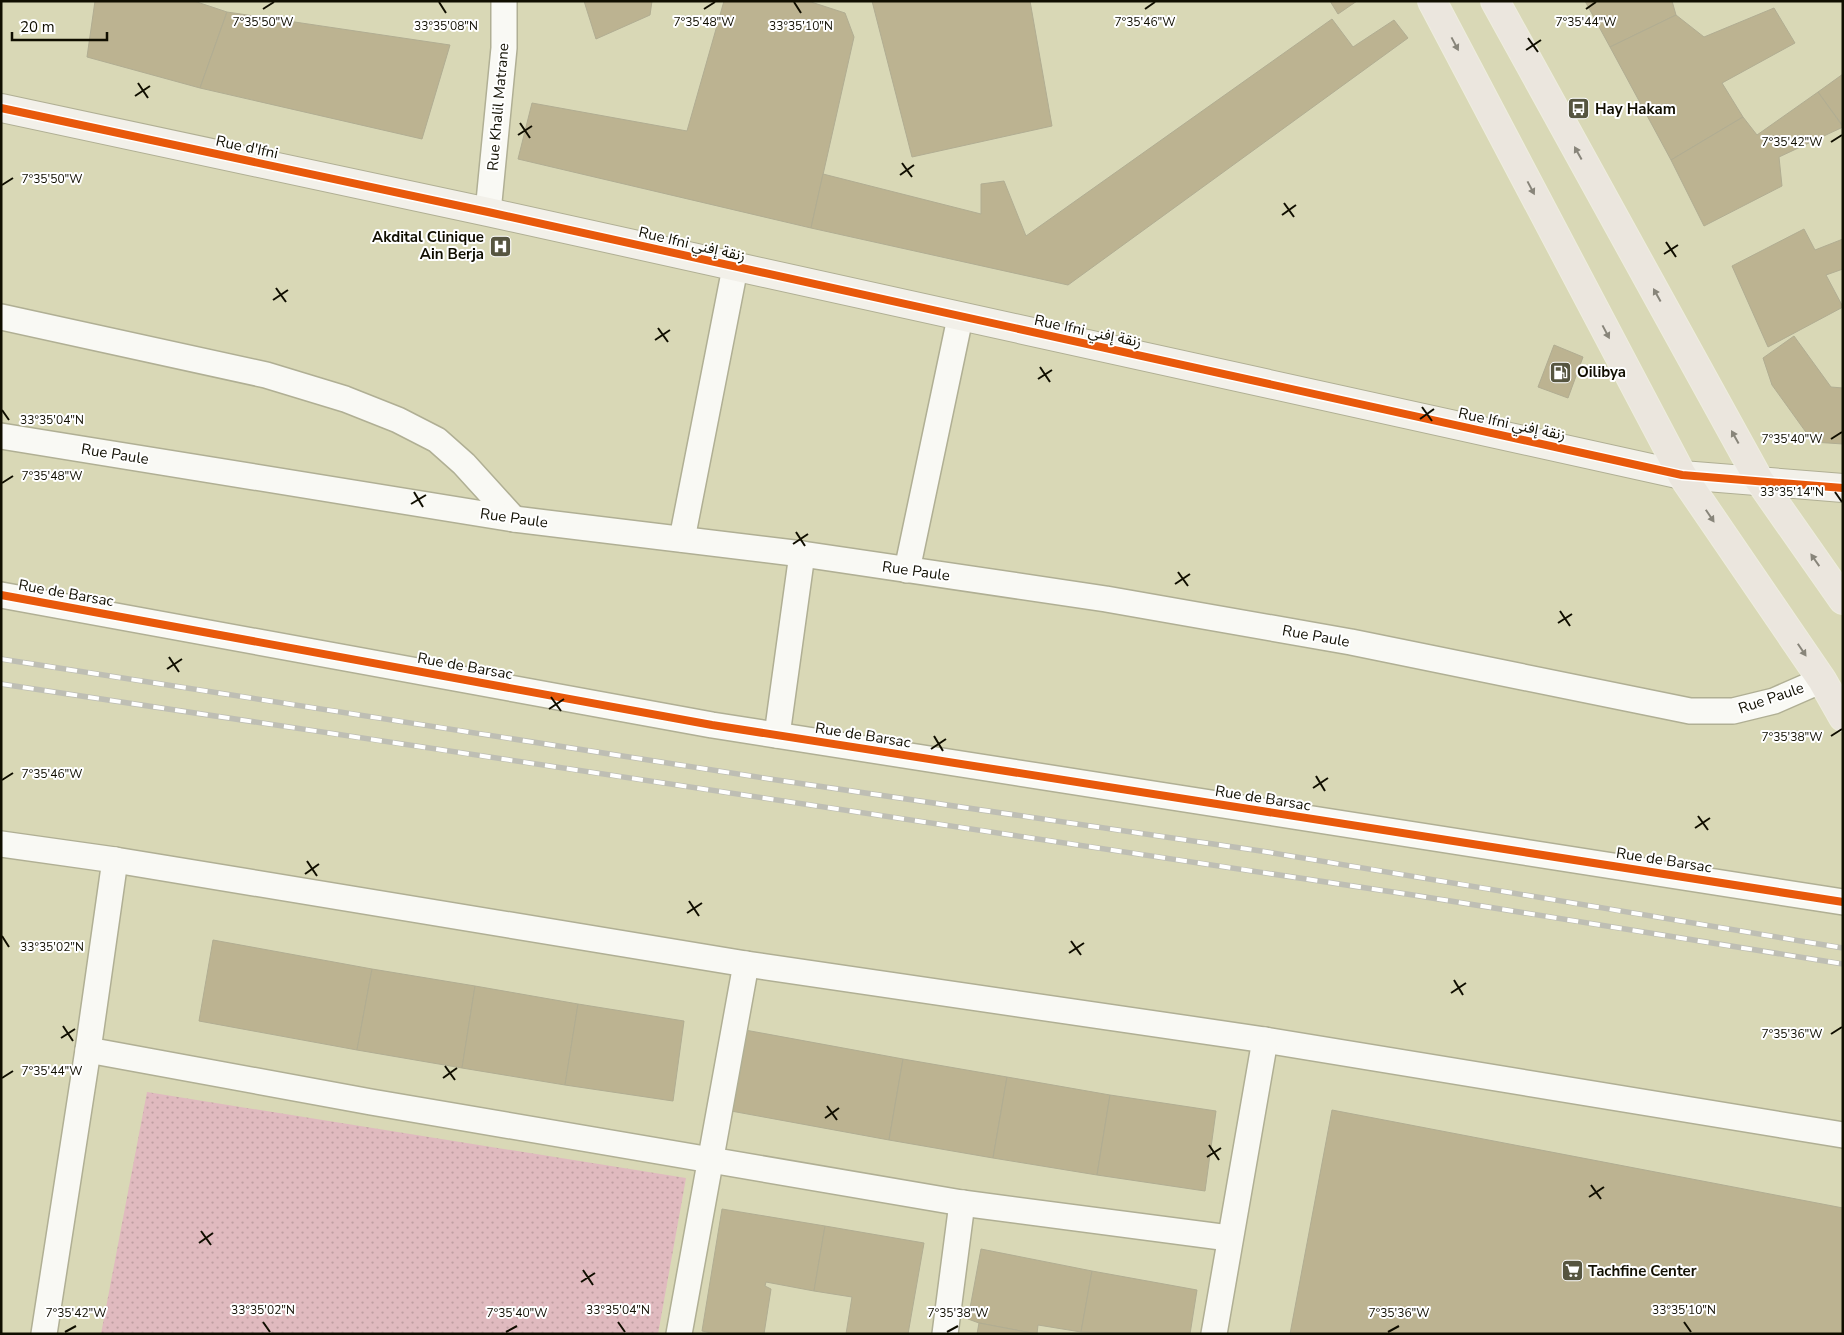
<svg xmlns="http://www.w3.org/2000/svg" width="1844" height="1335" viewBox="0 0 1844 1335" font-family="'Nunito Sans','Noto Sans Arabic',sans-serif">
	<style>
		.grass { fill: url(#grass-dots) }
		.building { fill: #bcb391; stroke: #b1ad92 }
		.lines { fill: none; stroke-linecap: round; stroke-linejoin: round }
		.street-casing { stroke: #b0af94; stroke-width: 28 }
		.secondary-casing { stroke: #b0af94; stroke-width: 30 }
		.primary-casing { stroke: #eeedde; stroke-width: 30 }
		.street { stroke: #f9f9f4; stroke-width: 25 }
		.secondary { stroke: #f2f0e9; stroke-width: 28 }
		.primary { stroke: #ebe6de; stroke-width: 28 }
		.rail-casing { stroke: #bebeb4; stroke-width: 5.5 }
		.rail { stroke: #fff; stroke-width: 4; stroke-dasharray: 11; stroke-linecap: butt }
		.cycleway-casing { stroke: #fff; stroke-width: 11 }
		.cycleway { stroke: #e8590c; stroke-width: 8 }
		.oneway { fill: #88857a }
		.ticks { fill: none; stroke: #100e00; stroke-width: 2 }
		.labels { text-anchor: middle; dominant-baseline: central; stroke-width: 4; stroke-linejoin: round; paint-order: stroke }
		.street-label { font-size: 15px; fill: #100e00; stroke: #fff }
		.poi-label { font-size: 15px; font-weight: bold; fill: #100e00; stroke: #fff; text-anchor: start }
		.ticks-label { font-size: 12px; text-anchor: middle; fill: #100e00; stroke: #fff; stroke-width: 4; stroke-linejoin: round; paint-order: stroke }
	</style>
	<defs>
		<pattern id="grass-dots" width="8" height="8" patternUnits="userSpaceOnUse" patternTransform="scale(1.25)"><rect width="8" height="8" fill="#e0babf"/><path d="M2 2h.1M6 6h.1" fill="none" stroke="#bf9fa2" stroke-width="1.8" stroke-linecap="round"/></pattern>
	</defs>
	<rect width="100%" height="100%" fill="#d9d8b6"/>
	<polygon class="grass" points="147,1092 686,1178 658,1334 101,1334"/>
	<g class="building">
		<polygon points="95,1 194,1 227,12 200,88 87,57"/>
		<polygon points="584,1 652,1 650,15 596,39"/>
		<polygon points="724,1 808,1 845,13 854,37 811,228 518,159 532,103 687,131"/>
		<polygon points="872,1 1030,1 1052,126 912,157"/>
		<polygon points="1330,1 1357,1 1338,14"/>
		<polygon points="1585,1 1672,1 1676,15 1610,47"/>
		<polygon points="1774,8 1795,43 1722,83 1743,117 1671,160 1610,47 1676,15 1704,37"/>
		<polygon points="227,12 450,45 422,139 200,88"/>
		<polygon points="1332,19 1353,47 1394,20 1408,38 1068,285 811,228 823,174 981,214 981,184 1004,181 1026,236"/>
		<polygon points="1843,74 1843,126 1818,92"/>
		<polygon points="1818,92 1843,127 1779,157 1782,186 1704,226 1671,160 1743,117 1757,135"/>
		<polygon points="1804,229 1815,250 1843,239 1843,269 1826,275 1843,307 1768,347 1732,266"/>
		<polygon points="1794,336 1831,387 1843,388 1843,444 1813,442 1772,385 1763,358"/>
		<polygon points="1554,345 1583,357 1568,398 1538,387"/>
		<polygon points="213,940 372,969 357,1050 199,1021"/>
		<polygon points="372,969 475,986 462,1068 357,1050"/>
		<polygon points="475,986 578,1004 565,1085 462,1068"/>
		<polygon points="578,1004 684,1021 673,1101 565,1085"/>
		<polygon points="745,1030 903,1059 889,1140 731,1111"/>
		<polygon points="903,1059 1007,1077 993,1158 889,1140"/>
		<polygon points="1007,1077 1110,1095 1097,1175 993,1158"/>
		<polygon points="1110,1095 1216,1111 1205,1191 1097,1175"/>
		<polygon points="1332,1110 1843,1208 1843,1334 1290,1334"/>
		<polygon points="722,1209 825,1226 814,1291 766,1282 765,1286 771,1289 764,1334 716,1334 702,1331"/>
		<polygon points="825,1226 924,1243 908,1334 846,1334 852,1297 814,1291"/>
		<polygon points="981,1249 1092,1271 1081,1332 1038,1325 1037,1334 979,1323 968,1319"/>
		<polygon points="1092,1271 1197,1290 1190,1334 1081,1332"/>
		<polygon points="979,1323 1037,1334 977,1334"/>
	</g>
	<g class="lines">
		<defs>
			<g id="street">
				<polyline points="488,212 504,48 504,1"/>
				<polyline points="1,317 266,375 345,399 398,420 437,440 464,464 514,519"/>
				<polyline points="1,436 514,519 802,554 1106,599 1351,642 1690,711 1733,711 1774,701 1822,680"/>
				<polyline points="682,539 735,268"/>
				<polyline points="907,570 960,318"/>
				<polyline points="1,595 712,725 1843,902"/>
				<polyline points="777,735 802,554"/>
				<polyline points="1,844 115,860 746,964 1265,1040 1843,1135"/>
				<polyline points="115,860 88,1050 371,1102 962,1203 1229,1238"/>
				<polyline points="44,1334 88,1050"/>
				<polyline points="679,1334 746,964"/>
				<polyline points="945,1334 962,1203"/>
				<polyline points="1214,1334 1265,1040"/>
			</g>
			<polyline id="secondary" points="1,108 488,212 1682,475 1843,488"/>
			<g id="primary">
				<polyline points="1432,1 1682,475 1822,680 1843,717"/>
				<polyline points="1495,1 1759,480 1843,600"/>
			</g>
		</defs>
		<use href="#street" class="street-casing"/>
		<use href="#secondary" class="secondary-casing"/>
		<use href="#primary" class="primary-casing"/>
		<use href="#street" class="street"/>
		<use href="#secondary" class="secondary"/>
		<use href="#primary" class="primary"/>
		<defs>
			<g id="rail">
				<polyline points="1,659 770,779 1261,851 1843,948"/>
				<polyline points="1,684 1413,895 1843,964"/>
			</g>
		</defs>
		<use href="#rail" class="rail-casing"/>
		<use href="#rail" class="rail"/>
		<defs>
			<g id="cycleway">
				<polyline points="1,108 488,212 1682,475 1843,488"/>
				<polyline points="1,595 712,725 1843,902"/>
			</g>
		</defs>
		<use href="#cycleway" class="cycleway-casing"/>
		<use href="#cycleway" class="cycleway"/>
	</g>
	<defs><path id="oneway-solid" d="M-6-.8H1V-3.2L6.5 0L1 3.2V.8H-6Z" transform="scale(1.25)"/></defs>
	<g class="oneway">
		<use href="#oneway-solid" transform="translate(1455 44) rotate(62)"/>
		<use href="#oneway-solid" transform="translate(1578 153) rotate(-119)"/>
		<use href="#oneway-solid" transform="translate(1531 188) rotate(62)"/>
		<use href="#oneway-solid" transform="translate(1657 295) rotate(-119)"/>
		<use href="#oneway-solid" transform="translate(1606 332) rotate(62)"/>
		<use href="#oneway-solid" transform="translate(1735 437) rotate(-119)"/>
		<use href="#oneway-solid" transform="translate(1710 516) rotate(56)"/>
		<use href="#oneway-solid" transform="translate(1815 560) rotate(-125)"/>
		<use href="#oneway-solid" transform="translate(1802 650) rotate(56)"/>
	</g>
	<path class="ticks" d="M439 2 446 13M794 2 801 13M263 9 274 2M704 9 715 2M1145 9 1155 2M1586 9 1596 2M1528 38 1538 52M1526 50 1541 40M138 83 148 98M135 96 150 86M520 123 530 138M518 135 532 126M1831 142 1842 135M902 163 912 177M900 175 914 165M2 185 13 178M1284 203 1294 217M1282 215 1296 205M1666 242 1676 257M1664 254 1678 245M276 288 286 302M273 300 288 290M658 328 668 342M655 340 670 330M1040 367 1050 382M1038 379 1052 370M1422 407 1432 421M2 410 9 420M1420 419 1434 409M1831 439 1842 432M2 483 13 476M414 492 423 507M1835 492 1842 502M411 504 426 495M796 532 805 546M793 544 808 534M1178 572 1188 586M1175 584 1190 574M1560 611 1570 626M1558 623 1572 614M169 657 179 672M167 669 182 659M551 697 561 711M549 709 564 699M934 736 943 751M1831 736 1842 729M931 749 946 739M1316 776 1325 791M2 780 13 773M1313 788 1328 778M1698 816 1708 830M1695 828 1710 818M307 861 317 876M305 874 319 864M689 901 699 916M687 913 702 903M2 936 9 947M1071 941 1081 955M1069 953 1084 943M1454 980 1463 995M1451 993 1466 983M63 1026 73 1041M1831 1034 1842 1027M61 1038 75 1029M445 1066 455 1080M2 1078 13 1071M443 1078 457 1068M827 1106 837 1120M825 1118 839 1108M1209 1145 1219 1160M1207 1157 1221 1148M1591 1185 1601 1199M1589 1197 1604 1187M201 1231 211 1245M199 1243 213 1233M583 1270 593 1285M581 1282 595 1273M263 1322 270 1332M618 1322 625 1332M1684 1322 1691 1332M65 1332 76 1326M506 1332 517 1326M947 1332 958 1326M1388 1332 1399 1326"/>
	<defs>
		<symbol id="bus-square" viewBox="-11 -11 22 22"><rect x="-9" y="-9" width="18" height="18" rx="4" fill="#565540" stroke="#fff"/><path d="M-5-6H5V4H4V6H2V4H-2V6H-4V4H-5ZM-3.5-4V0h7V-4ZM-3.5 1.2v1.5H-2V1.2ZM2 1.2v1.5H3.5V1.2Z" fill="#fff"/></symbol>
		<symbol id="hospital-square" viewBox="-11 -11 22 22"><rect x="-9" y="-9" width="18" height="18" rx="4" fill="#565540" stroke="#fff"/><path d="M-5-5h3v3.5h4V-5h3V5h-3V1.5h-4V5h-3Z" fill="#fff"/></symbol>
		<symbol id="fuel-square" viewBox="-11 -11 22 22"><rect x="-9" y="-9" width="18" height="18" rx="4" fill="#565540" stroke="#fff"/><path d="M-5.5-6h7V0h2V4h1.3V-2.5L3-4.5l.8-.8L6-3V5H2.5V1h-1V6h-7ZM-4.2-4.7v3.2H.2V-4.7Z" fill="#fff"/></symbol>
		<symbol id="supermarket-square" viewBox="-11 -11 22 22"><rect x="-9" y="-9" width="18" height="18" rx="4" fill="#565540" stroke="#fff"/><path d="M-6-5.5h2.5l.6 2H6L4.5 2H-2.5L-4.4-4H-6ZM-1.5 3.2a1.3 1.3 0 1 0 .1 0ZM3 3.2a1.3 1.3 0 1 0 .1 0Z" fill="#fff"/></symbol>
	</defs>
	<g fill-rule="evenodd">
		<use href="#bus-square" x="1566" y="96" width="25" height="25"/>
		<use href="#hospital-square" x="488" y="234" width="25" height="25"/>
		<use href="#fuel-square" x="1548" y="360" width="25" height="25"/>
		<use href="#supermarket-square" x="1560" y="1258" width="25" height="25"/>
	</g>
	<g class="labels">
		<g class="street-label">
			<text transform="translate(498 107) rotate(-85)">Rue Khalil Matrane</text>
			<text transform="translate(247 147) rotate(12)">Rue d'Ifni</text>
			<text transform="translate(692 244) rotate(13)">Rue Ifni زنقة إفني</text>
			<text transform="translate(1088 331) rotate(12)">Rue Ifni زنقة إفني</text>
			<text transform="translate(1512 424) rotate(12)">Rue Ifni زنقة إفني</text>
			<text transform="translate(115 454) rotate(9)">Rue Paule</text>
			<text transform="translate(514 518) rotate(8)">Rue Paule</text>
			<text transform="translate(916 571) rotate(8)">Rue Paule</text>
			<text transform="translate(66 593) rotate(10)">Rue de Barsac</text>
			<text transform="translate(1316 636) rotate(10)">Rue Paule</text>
			<text transform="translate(465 666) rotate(10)">Rue de Barsac</text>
			<text transform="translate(1771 698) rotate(-19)">Rue Paule</text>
			<text transform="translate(863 735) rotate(9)">Rue de Barsac</text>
			<text transform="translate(1263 798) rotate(9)">Rue de Barsac</text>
			<text transform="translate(1664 860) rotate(9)">Rue de Barsac</text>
		</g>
		<g class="poi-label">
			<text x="1595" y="109">Hay Hakam</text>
			<text x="484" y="237" text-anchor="end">Akdital Clinique<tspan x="484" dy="17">Ain Berja</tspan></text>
			<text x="1577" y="372">Oilibya</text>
			<text x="1588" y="1271">Tachfine Center</text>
		</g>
	</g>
	<g class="ticks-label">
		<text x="263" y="26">7°35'50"W</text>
		<text x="704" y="26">7°35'48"W</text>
		<text x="1145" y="26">7°35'46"W</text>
		<text x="1586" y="26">7°35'44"W</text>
		<text x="801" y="30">33°35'10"N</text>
		<text x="446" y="30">33°35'08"N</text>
		<text x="1792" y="146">7°35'42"W</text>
		<text x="52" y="183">7°35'50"W</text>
		<text x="52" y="424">33°35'04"N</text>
		<text x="1792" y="443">7°35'40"W</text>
		<text x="52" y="480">7°35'48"W</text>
		<text x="1792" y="496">33°35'14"N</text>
		<text x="1792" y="741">7°35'38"W</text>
		<text x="52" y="778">7°35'46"W</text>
		<text x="52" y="951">33°35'02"N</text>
		<text x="1792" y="1038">7°35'36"W</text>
		<text x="52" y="1075">7°35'44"W</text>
		<text x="263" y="1314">33°35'02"N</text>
		<text x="618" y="1314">33°35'04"N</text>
		<text x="1684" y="1314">33°35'10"N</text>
		<text x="76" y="1317">7°35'42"W</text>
		<text x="517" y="1317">7°35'40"W</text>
		<text x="958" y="1317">7°35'38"W</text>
		<text x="1399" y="1317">7°35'36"W</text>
	</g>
	<rect width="1844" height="1335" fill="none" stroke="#100e00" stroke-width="5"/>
	<path d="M12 32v8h95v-8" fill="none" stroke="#100e00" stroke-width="2.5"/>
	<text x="20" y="32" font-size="15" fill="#100e00" stroke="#ffffff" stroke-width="4" paint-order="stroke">20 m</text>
</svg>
